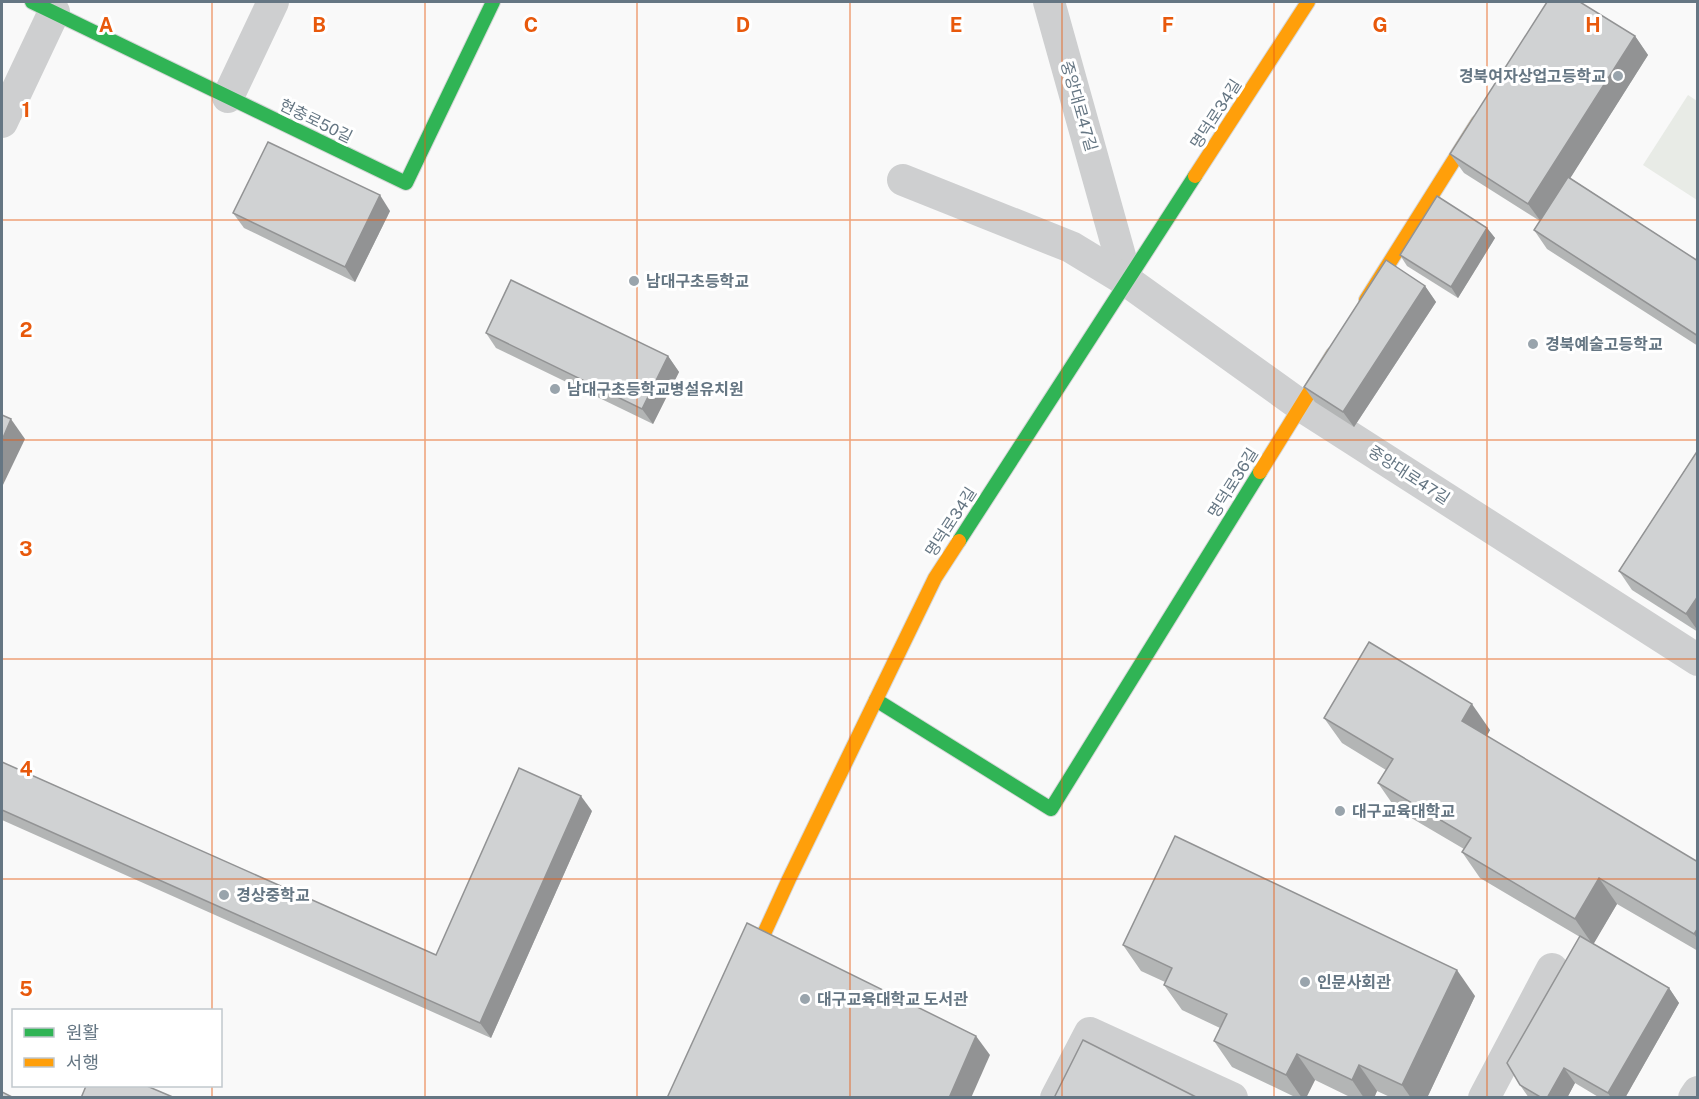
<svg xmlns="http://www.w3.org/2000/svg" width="1699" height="1099" viewBox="0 0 1699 1099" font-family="'Public Sans','Noto Sans KR',sans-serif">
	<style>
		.green { fill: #e8ebe6 }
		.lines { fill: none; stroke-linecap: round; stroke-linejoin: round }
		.fast-casing { stroke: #d5d6d7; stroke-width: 16 }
		.slow-casing { stroke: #d5d6d7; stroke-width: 16 }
		.street { stroke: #cecfd0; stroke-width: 32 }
		.fast { stroke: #30b455; stroke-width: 14 }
		.slow { stroke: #ff9f0a; stroke-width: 14 }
		.wall { fill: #b3b5b5 }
		.shaded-wall { fill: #929394 }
		.building { fill: #d0d2d3; stroke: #929394; stroke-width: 1.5 }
		.grid { fill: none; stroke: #e8590c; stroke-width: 1.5; stroke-opacity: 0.55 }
		.poi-dot { fill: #99a4ac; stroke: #fff; stroke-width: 2 }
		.labels { text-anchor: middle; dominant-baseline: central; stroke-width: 6; stroke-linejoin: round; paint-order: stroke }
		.poi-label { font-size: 16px; font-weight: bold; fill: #657683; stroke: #fff; text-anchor: start }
		.street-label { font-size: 16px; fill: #657683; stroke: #fff }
		.grid-label { font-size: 20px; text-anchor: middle; font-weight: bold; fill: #e8590c; stroke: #fff; stroke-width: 6; stroke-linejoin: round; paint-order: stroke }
	</style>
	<rect width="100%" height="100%" fill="#f9f9f9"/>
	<polygon class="green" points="1688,95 1697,101 1697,200 1643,165"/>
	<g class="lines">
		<defs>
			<g id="fast">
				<polyline points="32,2 406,183 493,2"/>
				<polyline points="959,541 1195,176"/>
				<polyline points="876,700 1051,809 1260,472"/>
			</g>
			<g id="slow">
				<polyline points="1195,176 1308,2"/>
				<polyline points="1366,300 1478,122"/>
				<polyline points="1260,472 1333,354"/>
				<polyline points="746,973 789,879 935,578 959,541"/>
			</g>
		</defs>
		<use href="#fast" class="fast-casing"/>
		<use href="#slow" class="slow-casing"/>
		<g class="street">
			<polyline points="1049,2 1127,281"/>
			<polyline points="228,97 273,2"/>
			<polyline points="2,122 54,12"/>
			<polyline points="903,180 1071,247 1127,281 1300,405 1698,660"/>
			<polyline points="1056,1098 1090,1033 1232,1098"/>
			<polyline points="1484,1098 1552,969"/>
			<polyline points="1694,1098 1698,1092"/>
		</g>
		<use href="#fast" class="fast"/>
		<use href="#slow" class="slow"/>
	</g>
	<g class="wall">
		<polygon points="1635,36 1648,55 1570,178 1698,261 1698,346 1547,249 1534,230 1540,221 1464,173 1450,154"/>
		<polygon points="390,211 355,282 244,228 233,213"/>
		<polygon points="1487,228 1495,238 1458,298 1407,266 1400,255"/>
		<polygon points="1425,286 1436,302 1354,427 1315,402 1304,387"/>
		<polygon points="486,333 668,356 679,372 653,424 496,348"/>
		<polygon points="1698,450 1698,632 1632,590 1619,571"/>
		<polygon points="1324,718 1490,730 1487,736 1698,862 1698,951 1617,904 1593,944 1669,988 1679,1003 1625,1098 1600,1098 1575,1083 1567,1098 1529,1098 1520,1085 1580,937 1480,878 1462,852 1464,849 1396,809 1378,783 1386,770 1342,743"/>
		<polygon points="2,762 436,955 592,811 491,1038 2,820"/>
		<polygon points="1123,945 1475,996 1427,1098 1392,1098 1377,1091 1374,1098 1352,1098 1315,1080 1306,1098 1297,1098 1232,1067 1214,1041 1220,1028 1182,1010 1164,985 1165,982 1141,971"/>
	</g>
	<g class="shaded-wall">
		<polygon points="1635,36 1648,55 1542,223 1528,204"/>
		<polygon points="380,195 390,211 355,282 345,267"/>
		<polygon points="1487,228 1495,238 1458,298 1451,287"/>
		<polygon points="1425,286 1436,302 1354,427 1343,412"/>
		<polygon points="668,356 679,372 653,424 642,409"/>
		<polygon points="11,419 25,439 2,487 2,440"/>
		<polygon points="1698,596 1698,631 1686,614"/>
		<polygon points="1472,704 1490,730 1480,747 1462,721"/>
		<polygon points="581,796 592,811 491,1038 480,1023"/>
		<polygon points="1599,878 1617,904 1593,945 1575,919"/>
		<polygon points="1698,928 1698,940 1694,934"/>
		<polygon points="1457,970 1475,996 1427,1098 1411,1098 1402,1085"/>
		<polygon points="1669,988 1679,1003 1625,1098 1611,1098 1608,1093"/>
		<polygon points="976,1036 990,1055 971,1098 949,1098"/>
		<polygon points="1297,1054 1315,1080 1306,1098 1302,1098 1286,1075"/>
		<polygon points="1359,1065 1377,1091 1374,1098 1364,1098 1352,1080"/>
		<polygon points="1564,1068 1575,1083 1567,1098 1547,1098"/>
	</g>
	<g class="building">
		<polygon points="1547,2 1580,2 1635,36 1528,204 1450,154"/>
		<polygon points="268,142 380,195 345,267 233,213"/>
		<polygon points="1568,177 1698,261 1698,336 1534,230"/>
		<polygon points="1437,196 1487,228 1451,287 1400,255"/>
		<polygon points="1386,260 1425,286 1343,412 1304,387"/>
		<polygon points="511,280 668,356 642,409 486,333"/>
		<polygon points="2,415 11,419 2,440"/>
		<polygon points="1698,450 1698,596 1686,614 1619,571"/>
		<polygon points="1369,642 1472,704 1462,721 1698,862 1698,928 1694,934 1599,878 1575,919 1462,852 1471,838 1378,783 1393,759 1324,718"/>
		<polygon points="2,762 436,955 519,768 581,796 480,1023 2,810"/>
		<polygon points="1175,836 1457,970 1402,1085 1359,1065 1352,1080 1297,1054 1286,1075 1214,1041 1227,1014 1164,985 1172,968 1123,945"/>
		<polygon points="747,923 976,1036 949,1098 667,1098"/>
		<polygon points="1580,936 1669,988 1608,1093 1564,1068 1547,1098 1542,1098 1520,1085 1507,1063"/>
		<polygon points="1083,1040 1198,1098 1054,1098"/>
		<polygon points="86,1086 147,1086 175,1098 81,1098"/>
		<polygon points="2,1092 14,1098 2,1098"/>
	</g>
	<path class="grid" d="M212 2V1010M425 2V1098M637 2V1098M850 2V1098M1062 2V1098M1274 2V1098M1487 2V1098M2 220H1698M2 440H1698M2 659H1698M2 879H1698M212 1086V1098"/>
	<g class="poi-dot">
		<circle cx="1618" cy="76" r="6"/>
		<circle cx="634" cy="281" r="6"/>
		<circle cx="1533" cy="344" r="6"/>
		<circle cx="555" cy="389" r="6"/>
		<circle cx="1340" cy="811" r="6"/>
		<circle cx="224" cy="895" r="6"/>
		<circle cx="1305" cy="982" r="6"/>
		<circle cx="805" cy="999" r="6"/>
	</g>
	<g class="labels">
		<g class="poi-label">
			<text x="1606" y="76" text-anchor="end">경북여자상업고등학교</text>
			<text x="646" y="281">남대구초등학교</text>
			<text x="1545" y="344">경북예술고등학교</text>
			<text x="567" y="389">남대구초등학교병설유치원</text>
			<text x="1352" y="811">대구교육대학교</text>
			<text x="236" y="895">경상중학교</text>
			<text x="1317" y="982">인문사회관</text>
			<text x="817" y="999">대구교육대학교 도서관</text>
		</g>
		<g class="street-label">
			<text transform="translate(1079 106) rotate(74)">중앙대로47길</text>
			<text transform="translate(1216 114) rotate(-57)">명덕로34길</text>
			<text transform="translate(316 121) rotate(26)">현충로50길</text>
			<text transform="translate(1409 475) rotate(33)">중앙대로47길</text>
			<text transform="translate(1233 483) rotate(-58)">명덕로36길</text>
			<text transform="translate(951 522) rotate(-57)">명덕로34길</text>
		</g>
	</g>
	<g class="grid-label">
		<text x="106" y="32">A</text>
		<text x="319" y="32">B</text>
		<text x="531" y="32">C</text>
		<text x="743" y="32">D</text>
		<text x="956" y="32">E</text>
		<text x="1168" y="32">F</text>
		<text x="1380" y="32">G</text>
		<text x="1593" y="32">H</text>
		<text x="26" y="117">1</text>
		<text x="26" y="337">2</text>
		<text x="26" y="556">3</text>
		<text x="26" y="776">4</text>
		<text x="26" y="996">5</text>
	</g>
	<rect width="1699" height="1099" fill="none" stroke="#657683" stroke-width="6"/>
	<rect x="12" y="1009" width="210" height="78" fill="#ffffff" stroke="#c1c8cd" stroke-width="1.5"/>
	<rect x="24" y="1028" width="30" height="9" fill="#30b455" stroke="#c1c8cd" stroke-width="1.5"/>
	<text x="66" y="1039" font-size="18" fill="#657683">원활</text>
	<rect x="24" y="1058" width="30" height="9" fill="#ff9f0a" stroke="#c1c8cd" stroke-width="1.5"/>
	<text x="66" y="1069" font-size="18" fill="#657683">서행</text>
</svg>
